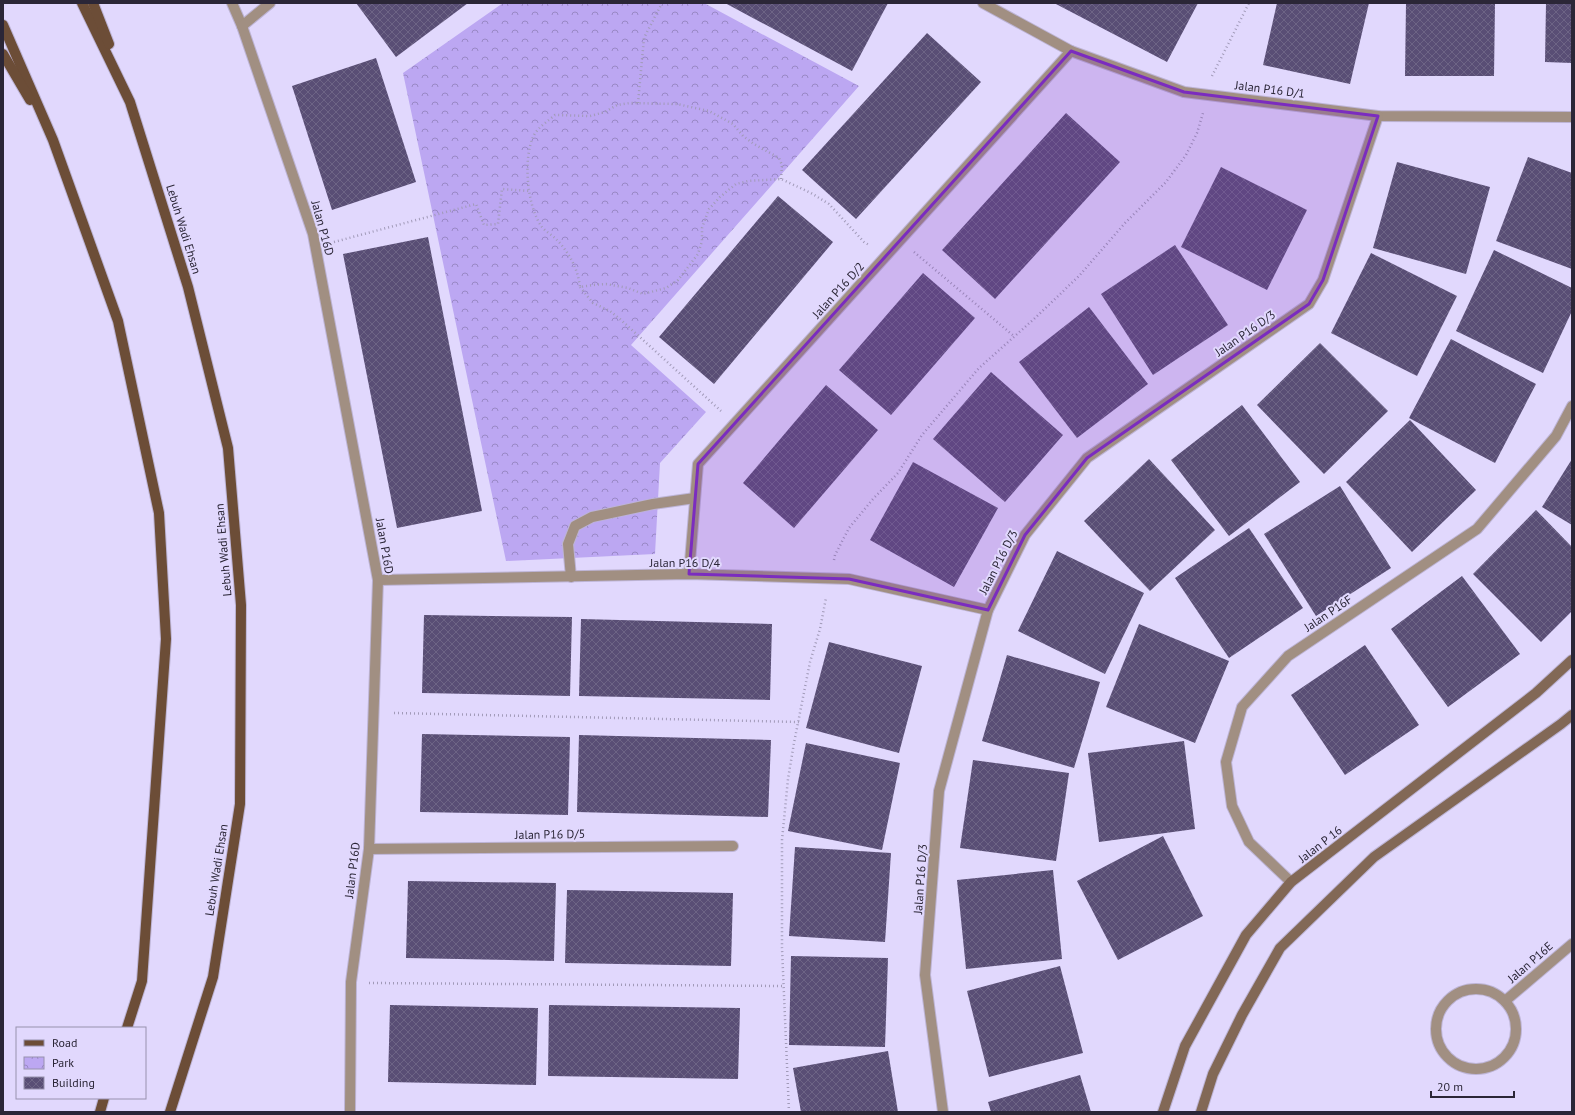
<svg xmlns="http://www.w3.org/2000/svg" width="1575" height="1115" viewBox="0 0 1575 1115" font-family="'PT Sans',sans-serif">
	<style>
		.park { fill: url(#park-crowns) }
		.building { fill: url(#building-cross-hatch) }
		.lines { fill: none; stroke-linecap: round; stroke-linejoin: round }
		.lane-casing { stroke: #bdb4d5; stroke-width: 12 }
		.street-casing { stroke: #bdb4d5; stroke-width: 12 }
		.secondary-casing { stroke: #bdb4d5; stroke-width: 12 }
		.primary-casing { stroke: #bdb4d5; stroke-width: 12 }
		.path { stroke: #a19ab8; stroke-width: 2.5; stroke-dasharray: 1 3; stroke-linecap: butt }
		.lane { stroke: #a18f82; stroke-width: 10 }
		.street { stroke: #a18f82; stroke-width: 10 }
		.secondary { stroke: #826856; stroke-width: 10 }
		.primary { stroke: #6c4d37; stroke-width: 10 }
		.marked { fill: #7b2cbf; fill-opacity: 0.2; stroke: #7b2cbf; stroke-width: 3; stroke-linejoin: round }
		.labels { text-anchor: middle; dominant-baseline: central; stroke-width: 4; stroke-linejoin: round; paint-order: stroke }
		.street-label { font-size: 12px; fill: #2b2637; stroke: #e1d8fd }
	</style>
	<defs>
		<pattern id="park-crowns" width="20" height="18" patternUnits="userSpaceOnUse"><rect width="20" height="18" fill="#bca7f2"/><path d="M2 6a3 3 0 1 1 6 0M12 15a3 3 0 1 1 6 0" fill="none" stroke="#9988c5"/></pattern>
		<pattern id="building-cross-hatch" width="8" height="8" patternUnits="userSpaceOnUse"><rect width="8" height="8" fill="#594e75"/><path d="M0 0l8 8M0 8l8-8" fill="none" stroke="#6d6485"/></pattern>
	</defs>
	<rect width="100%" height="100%" fill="#e1d8fd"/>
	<polygon class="park" points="503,3 704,3 859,86 631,345 706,412 660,463 655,554 506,561 403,73"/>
	<g class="building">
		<polygon points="356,3 468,3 396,57"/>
		<polygon points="725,3 888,3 852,71"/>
		<polygon points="1054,3 1198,3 1167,62"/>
		<polygon points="1277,3 1369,3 1350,84 1263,65"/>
		<polygon points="1406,3 1495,3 1494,76 1405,76"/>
		<polygon points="1546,3 1572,3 1572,63 1545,62"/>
		<polygon points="927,33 981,82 856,219 802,170"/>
		<polygon points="376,58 416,182 332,210 292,86"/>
		<polygon points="1066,113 1120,162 995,299 942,250"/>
		<polygon points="1528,157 1572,173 1572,269 1496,241"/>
		<polygon points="1397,162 1490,187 1466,274 1373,248"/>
		<polygon points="1221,167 1307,210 1267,290 1181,247"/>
		<polygon points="778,196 833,242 714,384 659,337"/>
		<polygon points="428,237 482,511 397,528 343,254"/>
		<polygon points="1175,245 1228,325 1153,375 1101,294"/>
		<polygon points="1494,250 1572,288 1572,311 1543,373 1456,331"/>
		<polygon points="1371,253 1457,296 1417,376 1331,333"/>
		<polygon points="923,273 975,318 891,415 839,370"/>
		<polygon points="1089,307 1148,384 1077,438 1019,362"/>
		<polygon points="1451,339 1536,384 1495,463 1409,418"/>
		<polygon points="1320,343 1388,411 1324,474 1257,405"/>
		<polygon points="991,372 1063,435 1005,502 933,439"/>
		<polygon points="826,385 878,430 794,528 743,483"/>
		<polygon points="1242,405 1300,482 1229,536 1171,460"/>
		<polygon points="1410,420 1476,490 1412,552 1346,482"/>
		<polygon points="1149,459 1215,530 1150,591 1084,521"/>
		<polygon points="1572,459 1572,525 1542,507"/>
		<polygon points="913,462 998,508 954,587 870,540"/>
		<polygon points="1340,486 1391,568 1316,616 1264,534"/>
		<polygon points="1536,510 1572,547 1572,611 1541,642 1473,574"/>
		<polygon points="1249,528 1303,608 1229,658 1175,578"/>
		<polygon points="1057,551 1144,593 1105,674 1018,631"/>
		<polygon points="1462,576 1520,654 1448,707 1391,629"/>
		<polygon points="424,615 572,617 570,696 422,693"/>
		<polygon points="581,619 772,624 770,700 579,696"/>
		<polygon points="1139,624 1229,661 1195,743 1106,707"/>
		<polygon points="829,642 922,666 899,753 806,728"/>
		<polygon points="1365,645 1419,725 1345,775 1291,695"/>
		<polygon points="1007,655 1100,682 1074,768 982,741"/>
		<polygon points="422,734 570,737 568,815 420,812"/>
		<polygon points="579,735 771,740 768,817 577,812"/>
		<polygon points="1184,741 1195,829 1099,842 1088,753"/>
		<polygon points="806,743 900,763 882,850 788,831"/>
		<polygon points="973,760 1069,773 1056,861 960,848"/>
		<polygon points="1163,836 1203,916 1118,960 1077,881"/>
		<polygon points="795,847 891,853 885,942 789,936"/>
		<polygon points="1053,870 1062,959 966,969 957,880"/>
		<polygon points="408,881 556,883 554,961 406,958"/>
		<polygon points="567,890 733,893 731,966 565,963"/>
		<polygon points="791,956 888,958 885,1047 789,1045"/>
		<polygon points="1060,966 1083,1053 989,1077 967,991"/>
		<polygon points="390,1005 538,1008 536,1085 388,1082"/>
		<polygon points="549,1005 740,1008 738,1079 548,1076"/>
		<polygon points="888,1051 898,1112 801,1112 793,1068"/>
		<polygon points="1080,1075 1091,1112 991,1112 988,1102"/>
	</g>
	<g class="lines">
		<defs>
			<polyline id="lane" points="571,577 568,544 575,526 592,517 653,504 695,498"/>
			<g id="street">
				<polyline points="232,3 242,26 313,234 378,580 369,849 351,982 350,1112"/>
				<polyline points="983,3 1071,51 1184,92 1378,116 1572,117"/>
				<polyline points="242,26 270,3"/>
				<polyline points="689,574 698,464 1071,51"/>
				<polyline points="378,580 689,574 849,579 988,610"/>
				<polyline points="369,849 733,846"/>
				<polyline points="1291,882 1249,842 1232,806 1226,762 1242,707 1288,656 1477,529 1556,436 1572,406"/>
				<circle cx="1476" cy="1029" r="40"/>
				<polyline points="1505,1001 1572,944"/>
				<polyline points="943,1112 925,975 939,791 988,610 1025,535 1087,458 1309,304 1323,280 1378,116"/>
			</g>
			<g id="secondary">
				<polyline points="1163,1112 1185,1046 1246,935 1291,882 1536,693 1572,660"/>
				<polyline points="1201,1112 1213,1074 1242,1015 1280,948 1374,857 1561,724 1572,715"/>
			</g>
			<g id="primary">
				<polyline points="82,3 130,102 188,287 228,448 241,605 240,804 213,977 170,1112"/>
				<polyline points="93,3 109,44"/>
				<polyline points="3,25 53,140 118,321 159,513 166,639 142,981 127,1028"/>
				<polyline points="3,54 30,100"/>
				<polyline points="100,1112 104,1098"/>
			</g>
		</defs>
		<use href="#lane" class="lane-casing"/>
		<use href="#street" class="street-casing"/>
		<use href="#secondary" class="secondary-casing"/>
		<use href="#primary" class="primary-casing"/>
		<g class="path">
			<polyline points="1212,76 1249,3"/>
			<polyline points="638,103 644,38 662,3"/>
			<path d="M781 179 782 165 779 158 754 144 743 136 733 124 709 111 677 104 630 103 617 105 605 112 590 116 555 115C548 121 537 128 533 137 523 160 527 207 542 227 546 232 552 235 556 239 569 252 578 269 580 287L593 285 606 284 628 288 643 294 666 288 678 280 698 254 702 241V228L709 209 720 197 736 184 748 181 781 179 811 193 829 204 864 242 869 245"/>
			<polyline points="334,242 476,204 484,225 498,224 502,189 529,191"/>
			<polyline points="914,252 1015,337"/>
			<polyline points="580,287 593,303 610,311 620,319 721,411"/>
			<polyline points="834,560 835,555 849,528 873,499 898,473 922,435 979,368 1034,319 1079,276 1125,223 1166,182 1186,155 1197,133 1203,113"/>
			<polyline points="394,713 799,722"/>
			<polyline points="369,983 783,986"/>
			<polyline points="789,1112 782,948 782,840 788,779 794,743 810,662 820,629 826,598"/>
		</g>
		<use href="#lane" class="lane"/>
		<use href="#street" class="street"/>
		<use href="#secondary" class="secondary"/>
		<use href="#primary" class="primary"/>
	</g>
	<path class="marked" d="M1071 51 1184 92 1378 116 1323 280 1309 304 1087 458 1025 535 988 610 849 579 689 574 698 464Z"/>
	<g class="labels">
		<g class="street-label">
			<text transform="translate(1270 89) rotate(7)">Jalan P16 D/1</text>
			<text transform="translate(323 228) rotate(75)">Jalan P16D</text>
			<text transform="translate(184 229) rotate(73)">Lebuh Wadi Ehsan</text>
			<text transform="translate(838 290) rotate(-48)">Jalan P16 D/2</text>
			<text transform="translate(1245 333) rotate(-35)">Jalan P16 D/3</text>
			<text transform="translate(385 546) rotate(80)">Jalan P16D</text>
			<text transform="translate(223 550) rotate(-95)">Lebuh Wadi Ehsan</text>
			<text x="685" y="562">Jalan P16 D/4</text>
			<text transform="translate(998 562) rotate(-63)">Jalan P16 D/3</text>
			<text transform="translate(1328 613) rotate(-34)">Jalan P16F</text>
			<text transform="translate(550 834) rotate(-1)">Jalan P16 D/5</text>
			<text transform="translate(1320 844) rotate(-38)">Jalan P 16</text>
			<text transform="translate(216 870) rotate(-81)">Lebuh Wadi Ehsan</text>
			<text transform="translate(352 870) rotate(-83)">Jalan P16D</text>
			<text transform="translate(920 879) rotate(-86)">Jalan P16 D/3</text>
			<text transform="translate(1530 962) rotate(-41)">Jalan P16E</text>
		</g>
	</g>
	<rect width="1575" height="1115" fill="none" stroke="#2b2637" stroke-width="8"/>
	<rect x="16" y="1027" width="130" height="72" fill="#e1d8fd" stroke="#9891ae"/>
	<rect x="24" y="1040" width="20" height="6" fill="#6c4d37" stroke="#9891ae"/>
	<text x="52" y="1047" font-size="12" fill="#2b2637">Road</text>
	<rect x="24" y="1057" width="20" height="12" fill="url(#park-crowns)" stroke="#9891ae"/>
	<text x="52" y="1067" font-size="12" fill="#2b2637">Park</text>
	<rect x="24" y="1077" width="20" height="12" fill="url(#building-cross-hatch)" stroke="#9891ae"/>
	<text x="52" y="1087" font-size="12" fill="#2b2637">Building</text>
	<path d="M1431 1091v6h83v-6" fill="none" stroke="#2b2637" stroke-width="2"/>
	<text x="1437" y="1091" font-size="12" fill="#2b2637" stroke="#e1d8fd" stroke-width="3" paint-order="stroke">20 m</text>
</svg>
